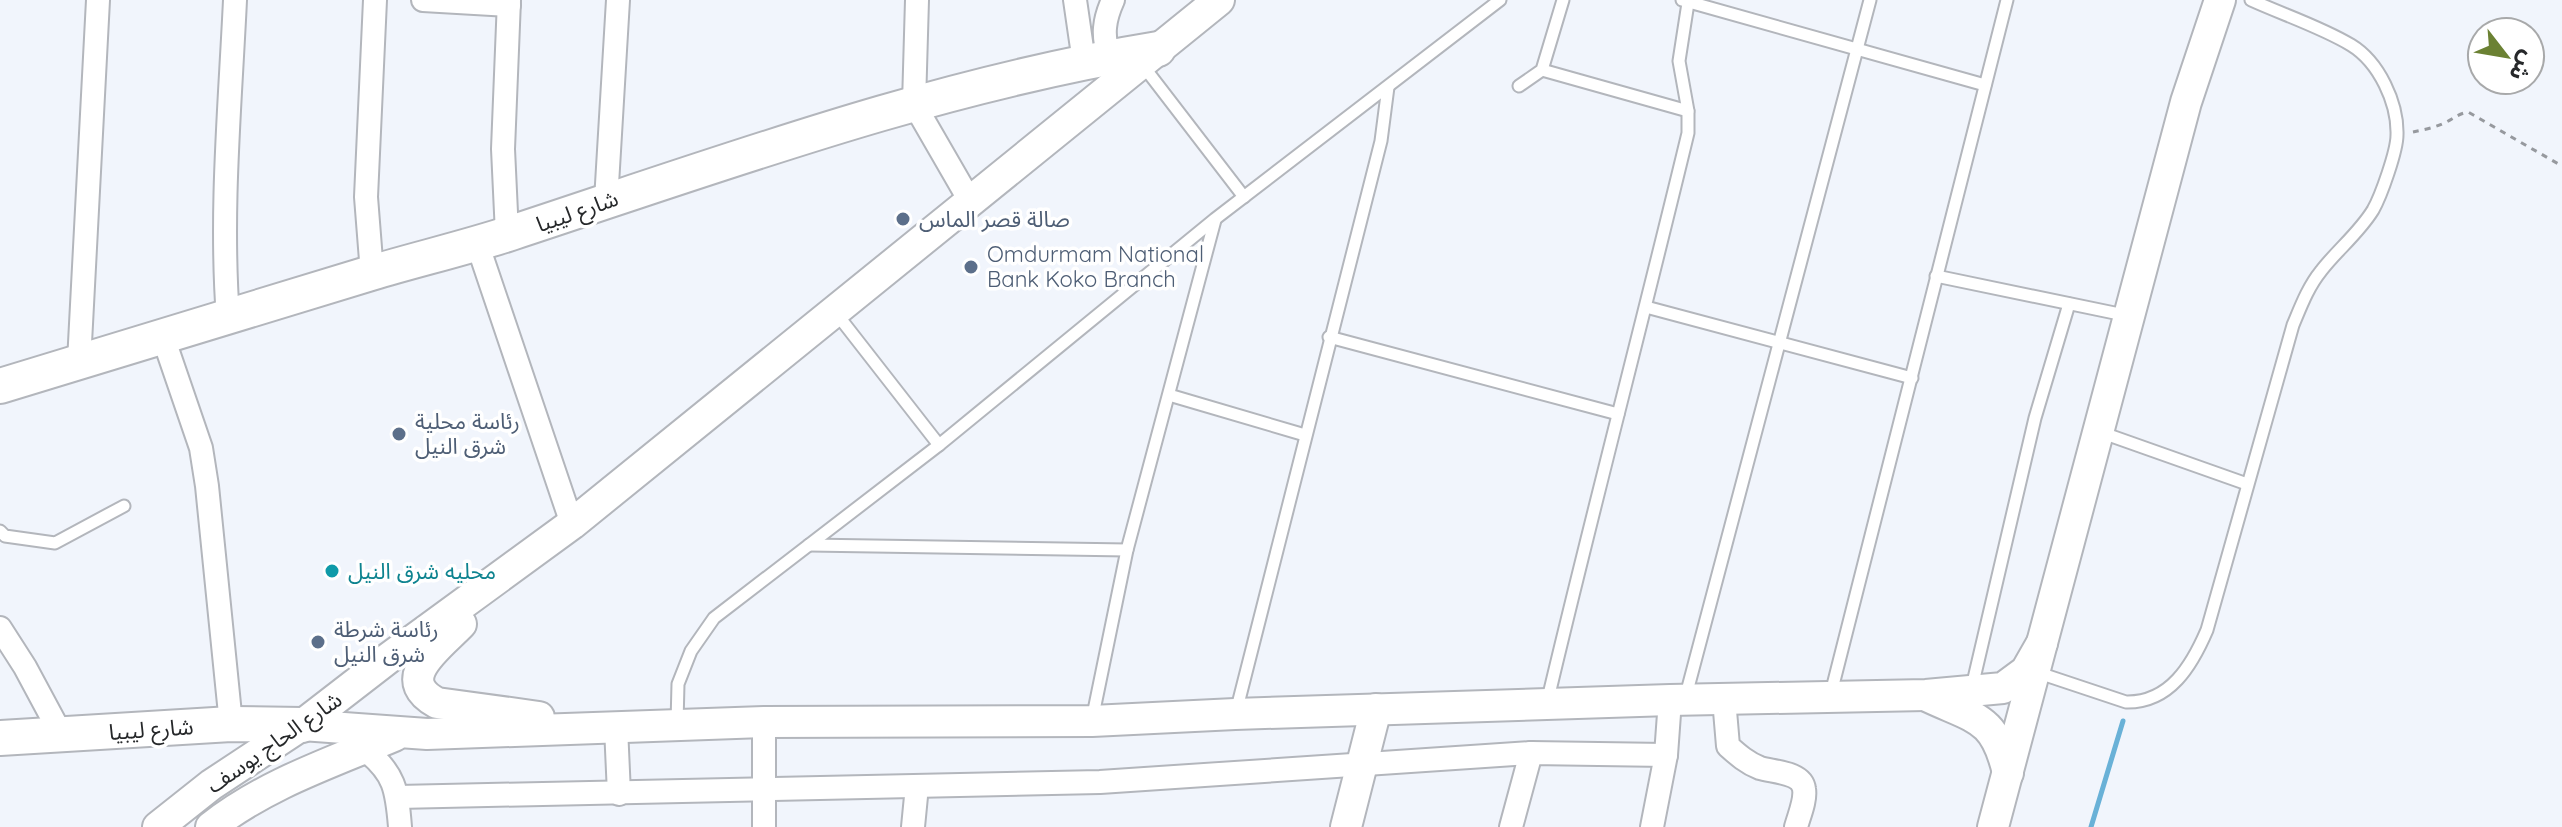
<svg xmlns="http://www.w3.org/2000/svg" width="2562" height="827" viewBox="0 0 2562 827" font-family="Quicksand,'Noto Sans Arabic',sans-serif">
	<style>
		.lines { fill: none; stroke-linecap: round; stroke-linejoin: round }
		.stream { stroke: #69b1d7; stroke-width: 5 }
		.lane-casing { stroke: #b3b6bc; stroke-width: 15 }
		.street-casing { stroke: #b3b6bc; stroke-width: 26 }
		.secondary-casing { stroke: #b3b6bc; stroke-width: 34 }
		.primary-casing { stroke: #b3b6bc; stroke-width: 38 }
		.path { stroke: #96999e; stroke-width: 3; stroke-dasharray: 6 6; stroke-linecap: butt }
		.lane { stroke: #fff; stroke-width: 11 }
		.street { stroke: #fff; stroke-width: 22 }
		.secondary { stroke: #fff; stroke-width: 30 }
		.primary { stroke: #fff; stroke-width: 34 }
		.service-dot { fill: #5c6f8a; stroke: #fff; stroke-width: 3 }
		.culture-dot { fill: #0f9aa8; stroke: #fff; stroke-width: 3 }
		.labels { text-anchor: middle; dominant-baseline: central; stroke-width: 7; stroke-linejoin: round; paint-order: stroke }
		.street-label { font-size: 22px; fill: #26282a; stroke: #fff }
		.service-label { font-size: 22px; fill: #4e5e75; stroke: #fff; text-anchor: start }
		.culture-label { font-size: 22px; fill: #0d838f; stroke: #fff; text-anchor: start }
	</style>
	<rect width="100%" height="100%" fill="#f1f5fc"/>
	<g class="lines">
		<polyline class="stream" points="2091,827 2123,721"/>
		<defs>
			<g id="lane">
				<polyline points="1682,0 1985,85"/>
				<polyline points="1141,63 1244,197"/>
				<polyline points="1542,70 1688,111"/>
				<polyline points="1519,86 1542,70 1563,0"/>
				<polyline points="1936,276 2129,316"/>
				<polyline points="1646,307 1912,378"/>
				<polyline points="836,313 939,445"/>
				<polyline points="1329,337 1618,414"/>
				<polyline points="1169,395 1305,435"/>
				<polyline points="2100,432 2247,484"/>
				<polyline points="0,531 5,536 55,543 124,506"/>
				<polyline points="809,545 1127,550"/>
				<path d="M2036 672 2126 702C2170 703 2192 665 2207 630L2293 325C2301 306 2308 287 2321 271 2337 250 2359 233 2373 210 2381 196 2397 151 2397 135 2398 103 2379 62 2351 45 2321 27 2284 15 2251 0"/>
				<polyline points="1972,687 2035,418 2069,304"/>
				<polyline points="1831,693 2007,0"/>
				<polyline points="1685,699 1870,0"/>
				<path d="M1547 703C1592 513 1642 324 1688 133V111L1679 61 1688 3"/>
				<polyline points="1236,712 1381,141 1388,87"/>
				<polyline points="1092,720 1127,550 1215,220"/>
				<polyline points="677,723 678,684 691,651 714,618 939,445 1215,219 1500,0"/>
			</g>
			<g id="street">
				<polyline points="423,0 509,5"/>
				<polyline points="917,0 914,104 970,201"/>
				<polyline points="1075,0 1084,62"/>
				<path d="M1109 56C1102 35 1104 20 1113 0"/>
				<polyline points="606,201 618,0"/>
				<polyline points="507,234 503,149 509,0"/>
				<polyline points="477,243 572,524"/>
				<polyline points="372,273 366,197 375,0"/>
				<path d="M228 318C220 212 230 106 235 0"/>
				<polyline points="163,337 201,448 207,486 231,724"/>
				<polyline points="79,362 98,0"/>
				<polyline points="0,628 25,667 62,736"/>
				<path d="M1724 699 1728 746C1738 755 1747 763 1760 768 1773 772 1802 772 1804 789 1806 800 1799 816 1796 827"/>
				<polyline points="616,727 619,794"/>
				<path d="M364 749C395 773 397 790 400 827"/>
				<polyline points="398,797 1100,782 1531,753 1666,755"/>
				<polyline points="764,827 764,722"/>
				<polyline points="913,827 917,786"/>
				<polyline points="1511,827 1531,753"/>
				<polyline points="1652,827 1666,755 1670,700"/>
			</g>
			<g id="secondary">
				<path d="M461 624C439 647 392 679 437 703L539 717"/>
				<path d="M1929 697C1976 719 1995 717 2008 773"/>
				<polyline points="302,725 427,734 764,722 1092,721 1235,714 1670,700 1926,695 2003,688 2026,671 2042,643"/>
				<polyline points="158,827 211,785 302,725 390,657 572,524 1219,0"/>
				<path d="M211 827C266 784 330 763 394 736"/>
				<polyline points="1346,827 1376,709"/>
				<polyline points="1993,827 2186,102 2220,0"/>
			</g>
			<g id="primary">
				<path d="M0 386C124 348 248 311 371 273 418 259 465 248 511 233 724 163 936 85 1158 49"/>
				<polyline points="0,738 231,724 302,725"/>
			</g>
		</defs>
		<use href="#lane" class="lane-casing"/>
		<use href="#street" class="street-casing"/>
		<use href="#secondary" class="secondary-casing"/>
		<use href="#primary" class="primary-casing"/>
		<path class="path" d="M2413 132C2422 130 2433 128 2442 124 2452 120 2457 114 2468 112L2562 166"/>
		<use href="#lane" class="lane"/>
		<use href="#street" class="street"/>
		<use href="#secondary" class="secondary"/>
		<use href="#primary" class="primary"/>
	</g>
	<g class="service-dot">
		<circle cx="903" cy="219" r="8"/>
		<circle cx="971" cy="267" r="8"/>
		<circle cx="399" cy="434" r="8"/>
		<circle cx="318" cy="642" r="8"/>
	</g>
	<circle class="culture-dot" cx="332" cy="571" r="8"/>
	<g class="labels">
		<g class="street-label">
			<text transform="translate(577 211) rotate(-19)">شارع ليبيا</text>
			<text transform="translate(151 729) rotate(-4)">شارع ليبيا</text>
			<text transform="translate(274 742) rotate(-35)">شارع الحاج يوسف</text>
		</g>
		<g class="service-label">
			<text x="919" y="219">صالة قصر الماس</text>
			<text x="987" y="254">Omdurmam National<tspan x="987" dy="25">Bank Koko Branch</tspan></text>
			<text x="415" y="421">رئاسة محلية<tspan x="415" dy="25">شرق النيل</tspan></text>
			<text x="334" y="629">رئاسة شرطة<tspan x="334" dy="25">شرق النيل</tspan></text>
		</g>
		<g class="culture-label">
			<text x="348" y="571">محليه شرق النيل</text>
		</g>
	</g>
	<g transform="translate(2506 56) rotate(121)"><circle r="38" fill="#ffffff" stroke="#a8a9aa" stroke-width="2"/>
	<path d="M0-6L14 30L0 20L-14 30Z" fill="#6b8133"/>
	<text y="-12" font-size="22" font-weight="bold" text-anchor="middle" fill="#26282a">ش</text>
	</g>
</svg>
